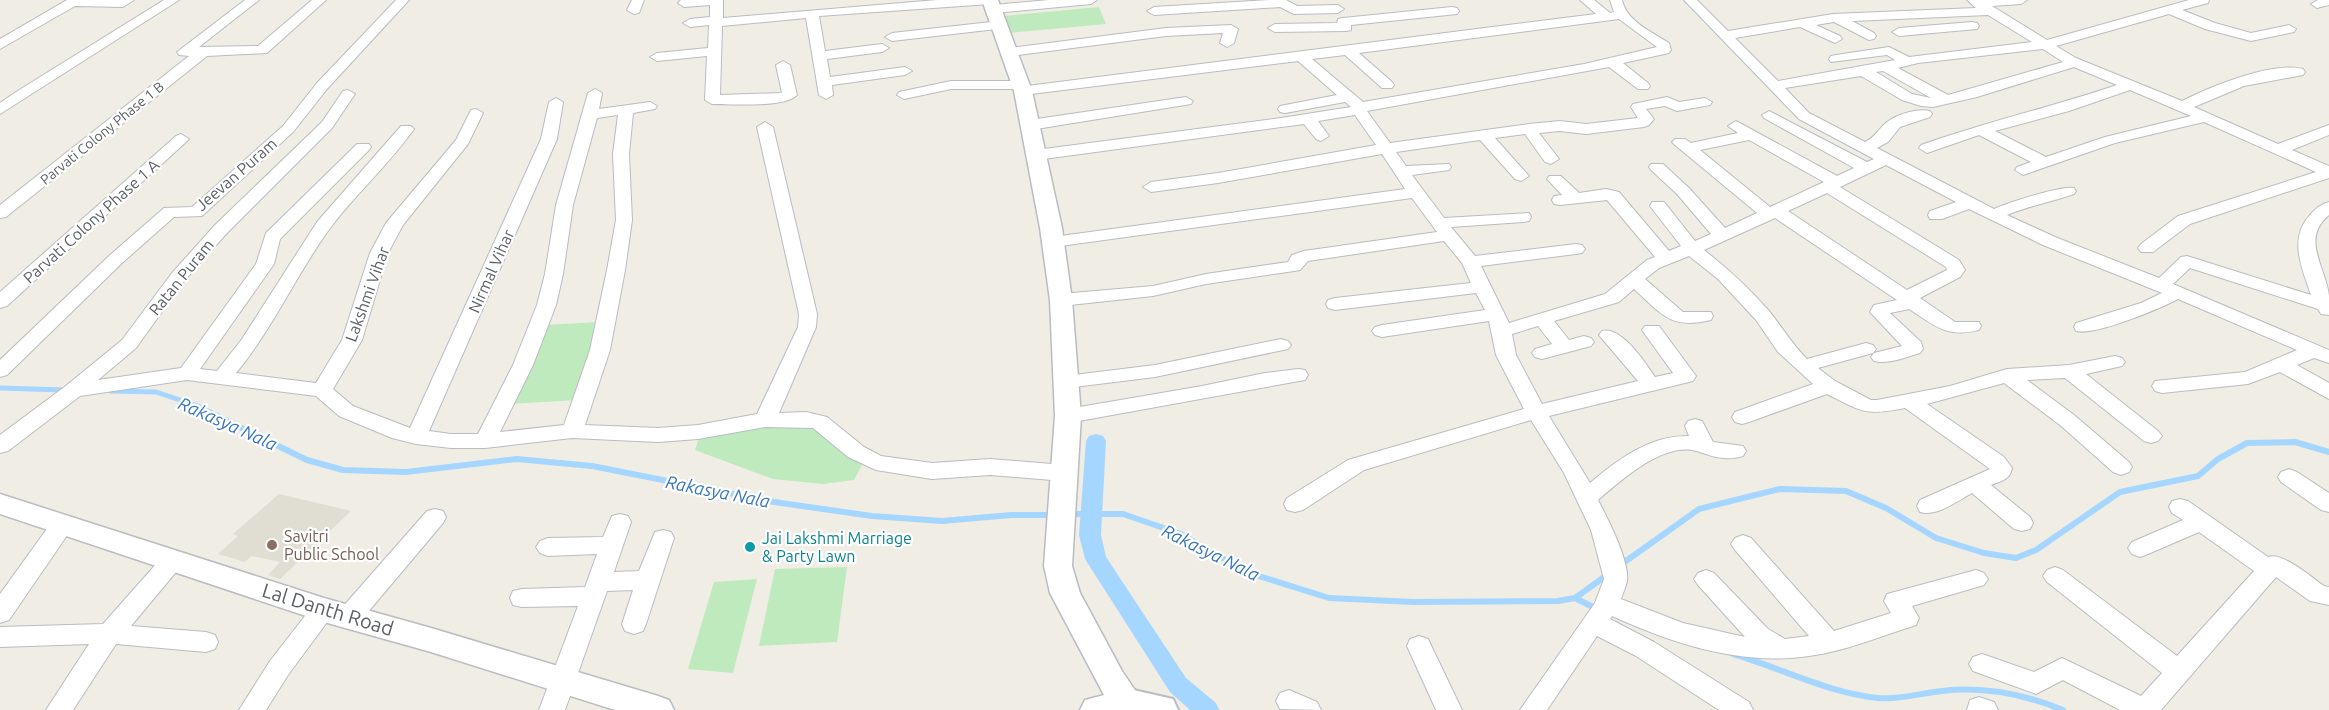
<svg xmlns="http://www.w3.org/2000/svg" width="2329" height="710" viewBox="0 0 2329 710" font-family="Ubuntu,sans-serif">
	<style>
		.education { fill: #e0ddd2 }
		.green { fill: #beeabe }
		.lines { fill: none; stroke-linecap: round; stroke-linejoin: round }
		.stream-far1 { stroke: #a5d6ff; stroke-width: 5 }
		.stream { stroke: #a5d6ff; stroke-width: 6 }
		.canal { fill: #a5d6ff; fill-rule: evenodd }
		.minor-casing { stroke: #b9bcc1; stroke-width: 2 }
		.tertiary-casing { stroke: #b9bcc1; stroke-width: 3 }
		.secondary-casing { stroke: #b9bdc3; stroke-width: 4 }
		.minor { fill: #fff; fill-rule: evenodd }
		.tertiary { fill: #fff; fill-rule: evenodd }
		.secondary { fill: #fff; fill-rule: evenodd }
		.education-dot { fill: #8d6e63; stroke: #fff; stroke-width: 2 }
		.culture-dot { fill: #0f9aa8; stroke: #fff; stroke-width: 2 }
		.labels { text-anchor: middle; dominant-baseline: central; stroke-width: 4.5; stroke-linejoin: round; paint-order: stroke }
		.far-street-label { font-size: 14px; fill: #5c6066; stroke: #fff }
		.street-label { font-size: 16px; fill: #5c6066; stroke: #fff }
		.education-label { font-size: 16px; fill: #785e54; stroke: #fff; text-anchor: start }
		.culture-label { font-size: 16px; fill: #0d838f; stroke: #fff; text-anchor: start }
		.water-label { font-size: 18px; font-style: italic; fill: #3676bd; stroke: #fff }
		.near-street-label { font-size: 20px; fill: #5c6066; stroke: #fff }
	</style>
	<rect width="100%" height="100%" fill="#f0ede4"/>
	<polygon class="education" points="279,494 351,511 280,579 268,575 280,562 251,556 245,562 218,554 238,536 233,534"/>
	<g class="green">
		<polygon points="1099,7 1106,24 1009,33 1002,16"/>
		<polygon points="600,322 577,400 510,404 544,325"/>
		<polygon points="751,426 819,426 862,465 854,480 823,484 773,479 695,450 700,435"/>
		<polygon points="847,567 837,642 759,646 775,569"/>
		<polygon points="757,579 733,673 688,669 714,582"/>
	</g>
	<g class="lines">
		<g class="stream-far1">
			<polyline points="0,388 65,390"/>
			<polyline points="111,391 156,392 198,406 218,416"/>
		</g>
		<g class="stream">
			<polyline points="215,415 307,460 343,470 406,472 517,459 592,466 774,502 872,516 942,521 1011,515 1054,515"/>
			<polyline points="1069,514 1123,514 1181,534 1246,572 1329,598 1413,602 1558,601 1575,598 1607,575"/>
			<polyline points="1619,566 1699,509 1780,489 1846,491 1886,508 1936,538 1984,553 2016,558 2036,550 2120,492 2198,476 2218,459 2247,443 2295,442 2329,452"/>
			<polyline points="1575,598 1593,607"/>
			<path d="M1733 654C1781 668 1828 693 1878 698 1899 700 1921 693 1942 691 1984 686 2024 694 2063 710"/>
		</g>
		<polygon class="canal" points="1096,434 1103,436 1106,441 1101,535 1106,557 1186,678 1216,703 1219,710 1190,710 1170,692 1085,559 1079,535 1086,441 1089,436"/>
		<defs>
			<g id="minor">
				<polygon points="67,0 134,0 123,7 75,6 0,49 0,39"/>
				<polygon points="164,0 179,0 0,114 0,103 16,92"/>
				<polygon points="245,0 259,0 199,47 258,46 312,0 326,0 267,53 207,56 6,217 0,218 0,205 189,56 179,55 177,52"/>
				<polygon points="396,0 409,0 327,89 293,132 202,216 174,217 122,263 7,375 0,377 0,360 110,255 164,208 192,207 283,126 317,83"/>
				<polygon points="632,0 644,0 639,13 634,14 627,10"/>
				<path d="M681 0H723V18L937 0H996L990 4 819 16 825 51 882 44 889 48 882 52 827 59 830 77 905 67 912 71 905 75 832 85 833 95 826 99 819 95 806 18 722 26 720 95 782 93 776 65 783 61 790 65 797 95C785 108 731 104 712 104L705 100 707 56 657 61 650 57 657 53 708 48 709 25 690 27 683 23 690 19 710 17V5L684 7 678 3Z"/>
				<polygon points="1049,0 1097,0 1091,4 994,13 988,9 994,5"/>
				<polygon points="1269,0 1286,0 1297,6 1338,5 1344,9 1338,13 1294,14 1280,7 1154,15 1147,11 1154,7"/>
				<path d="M1580 0H1594L1610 13 1614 12 1610 0H1622C1627 22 1652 32 1669 43L1671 50 1669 53 1623 63 1648 83 1650 86 1648 89H1638L1609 67 1367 111 1390 143 1529 124 1560 121 1586 124 1638 118 1631 107 1633 104 1667 97 1679 102 1705 98 1712 102 1710 105 1677 111 1665 106 1646 109 1654 119 1649 125 1644 127 1586 134 1560 131 1539 133 1559 159 1551 164 1545 162 1525 134 1495 138 1529 176 1521 181 1515 179 1480 140 1396 152 1406 166 1449 164 1451 167 1449 170 1412 175 1444 218 1529 213 1531 217 1529 221 1523 222 1451 227 1475 256 1576 244 1582 245 1585 249 1582 253 1576 254 1481 266 1509 323 1605 294 1647 260 1655 257 1607 200 1560 205 1554 204 1552 200 1554 196 1562 195 1547 179 1549 176H1561L1579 193 1606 189 1619 192 1669 251 1681 246 1650 206 1652 202H1664L1695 241 1711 234 1677 194 1651 170 1649 167 1651 164H1663L1689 188 1725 228 1757 213 1675 145 1672 142 1675 139H1685L1691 143 1738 133 1728 126 1736 121 1837 176 1854 168 1764 118 1762 115 1769 111 1867 162 1874 159 1799 119 1684 0H1697L1728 31 1833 14 1976 8 1967 0H2027L2021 4 1992 6 2047 40 2189 0H2209L2208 3 2182 10 2215 23 2251 33 2289 25 2296 29 2294 32 2251 41 2205 29 2169 14 2056 46 2076 58 2182 101C2210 87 2272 61 2303 69L2305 72 2303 75 2244 86 2194 107 2278 144 2329 125V135L2292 150 2329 166V178L2190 224 2153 252H2141L2138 248 2141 244 2178 216 2316 172 2204 122 2115 143 2023 175 2015 170 2017 167 2031 162 1979 135 1927 153 1919 148 1921 145C1986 122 2052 107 2117 85L2074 67 1977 97 1933 107 1921 106 1902 100 1861 76 1785 88 1809 113 1865 142C1876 137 1878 129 1887 122 1897 114 1918 108 1930 111L1932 114 1930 117 1900 127 1888 142 1877 148 1994 209C2007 203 2062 185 2074 188L2076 191 2074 194C2051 202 2029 206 2007 215L2055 237 2159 278 2181 257 2187 256 2311 295C2302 268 2288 239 2310 215 2315 209 2321 204 2329 202V215C2300 239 2326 267 2329 296 2329 302 2329 309 2329 315L2321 314 2318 309 2190 268 2173 284 2329 350V363L2314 358 2297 365 2329 383V399L2280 372 2248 384 2162 393 2155 391 2152 386 2155 381 2245 372 2297 350 2178 299C2159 309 2095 336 2076 331L2074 327 2076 323 2141 303 2162 293 2043 245 1969 209 1942 219H1930L1928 215 1930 211 1956 202 1886 165 1840 187 1959 260 1965 270 1960 277 1920 298 1955 322H1979L1981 326 1979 330C1947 338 1935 326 1909 309L1890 313 1921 342 1923 349 1920 353C1906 357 1888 365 1874 361L1871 357 1874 353 1902 346 1870 312 1874 305 1897 300 1775 218 1704 250C1727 268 1749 288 1769 311 1782 327 1792 344 1807 359L1866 343 1873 345 1876 349 1873 353 1818 368 1835 381 1871 400H1877L1950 386 2007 369 2069 365 2115 356 2122 358 2125 362 2122 366 2086 374 2158 431 2162 436 2158 441 2151 443 2144 441 2065 378 2027 380 2074 415 2129 462 2132 467 2129 472 2121 475 2113 472 2060 425 2004 383 1927 404 2004 457 2012 468C2010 480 2001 481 1991 485L2030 517 2033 523 2030 529 2022 531 2014 529 1972 493C1957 501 1937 517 1920 512L1917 506 1920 500 1990 469 1905 408C1864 416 1863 412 1827 394L1749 422 1742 424 1735 422 1732 417 1735 412 1813 384 1778 352 1756 320 1718 279 1689 256 1659 268 1645 279 1683 312H1711L1713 316 1711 320C1670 330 1662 314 1634 289L1619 302 1554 321 1569 340 1584 336 1591 338 1594 342 1591 346 1542 359 1535 357 1532 353 1535 349 1552 344 1538 326 1512 334 1516 355 1542 404 1638 381 1599 335 1602 331C1621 326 1645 362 1655 377L1673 373 1642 330 1645 326H1659L1696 376 1693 381 1549 416 1590 483C1618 459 1651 435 1689 436L1685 426 1688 421 1695 419 1702 421 1713 442 1743 446 1746 451 1743 456C1726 461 1713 457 1697 451 1664 441 1621 480 1598 500 1607 517 1630 562 1627 581 1626 586 1623 593 1621 599L1683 623 1745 637 1698 585 1694 579 1698 573 1706 570 1714 573 1768 629 1785 639 1809 636 1735 550 1731 544 1735 538 1743 535 1751 538 1834 631 1891 613 1884 601 1887 594 1976 570 1984 573 1988 579 1984 585 1912 606 1919 618 1916 625C1881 636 1846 651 1809 656 1741 666 1674 644 1612 616L1610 619 1654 642 1749 702 1753 710H1719L1636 656 1597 636 1547 710H1520L1595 603 1604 579 1591 530 1564 473 1531 420 1364 470 1303 510 1295 512 1287 510 1284 504 1287 498 1348 460 1524 409 1496 355 1489 321 1382 337 1375 335 1372 331 1375 327 1382 325 1485 310 1476 293 1335 310 1328 308 1326 304 1328 300 1335 298 1471 283 1462 263 1444 241 1308 261 1300 270 1294 271 1206 284 1153 296 1061 306 1054 304 1052 300 1054 296 1061 294 1153 286 1206 274 1288 262 1292 255 1304 251 1437 232 1412 198 1053 247 1047 246 1044 242 1047 238 1053 237 1405 189 1382 154 1218 183 1151 192 1143 187 1151 182 1218 173 1376 145 1355 115 1318 121 1329 136 1321 141 1316 139 1304 124 1036 160 1028 155 1036 150 1281 118 1351 107 1345 102 1285 113 1280 112 1278 109 1280 106 1337 95 1298 61 1023 95 1018 94 1017 89H951L904 99 897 95 899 92 951 81H1021L1026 82 1027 86 1596 14ZM1988 15 2032 42 1909 57 1889 47 1836 55 1831 56 1829 59 1831 62 1887 55 1895 60 1778 81 1735 38 1800 27 1835 43 1842 39 1840 36 1816 25 1834 22 1869 40 1874 39 1876 36 1874 33 1852 21ZM1619 19 1657 47 1584 64 1363 102 1312 59 1345 55 1382 88H1392L1394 85 1392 82 1359 53ZM2043 49 2063 62 1948 95 1898 68 1918 63ZM1883 71 1931 98 1912 94 1876 72ZM2130 90 2191 116 2105 137 2046 157 1995 131 2069 111ZM1749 140 1824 182 1770 207 1700 150ZM1827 193 1946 267 1947 270 1907 290 1788 211Z"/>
				<polygon points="2329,0 2329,5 2317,8 2311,4 2318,0"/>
				<polygon points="1452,7 1457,8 1459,11 1457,14 1351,25 1351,30 1346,31 1275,32 1268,28 1275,24 1337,23 1338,19 1343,18"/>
				<polygon points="1000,21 1007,25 1005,28 892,41 885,37 892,33"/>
				<polygon points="1972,22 1977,23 1979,26 1977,29 1899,36 1892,32 1899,28"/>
				<polygon points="1231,25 1238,29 1234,43 1227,47 1220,43 1223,33 1166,36 1011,56 1004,52 1011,48 1166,28"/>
				<path d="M595 89 602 93 599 109 650 102 657 106 655 109 633 113 629 154 632 220 625 270 610 350 585 425 658 428 698 425 757 414 798 327 799 314 757 127 765 122 773 127 817 314 816 327 779 413 806 412 827 417 864 447 881 456 932 463 990 459 1064 465 1072 468 1075 473 1072 478 1064 481 990 475 932 479 876 470 848 457 813 428 765 427 698 439 658 442 572 438 485 448H451L416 444 392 438 339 416 316 396 187 380 80 396 8 451 0 453V435L67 385 122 340 172 273 215 225 322 122 343 91 348 90 355 94 332 128 227 233 184 281 136 348 98 380 181 368 256 264 266 233 357 144H369L371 147 369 150 280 239 274 264 200 369 217 371 242 339 317 222 401 126H411L414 129C388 166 354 195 328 231 295 277 272 330 236 373L316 383 342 340 370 253 386 223 456 140 471 110 476 109 483 113 468 144 403 225 388 253 362 340 333 389 353 406 410 428 541 139 549 102 556 98 563 102 557 139 429 431 451 434H478L513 365 537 305 545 274 556 205 588 93ZM618 115 613 154 616 220 607 270 590 350 564 425 500 432 533 365 556 305 563 274 573 205 597 118Z"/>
				<polygon points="1186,97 1193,101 1191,104 1030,130 1022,125 1030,120"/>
				<polygon points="181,134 189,139 186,142 7,306 0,308 0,292 176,136"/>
				<polygon points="1281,339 1288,341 1291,345 1288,349 1155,377 1066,388 1059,387 1056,382 1059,377 1066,376 1155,365"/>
				<polygon points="1298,369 1305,370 1308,375 1305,380 1068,423 1061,421 1058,416 1061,411 1068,409 1202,386 1265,373"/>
				<polygon points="2289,469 2297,472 2329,493 2329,512 2321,510 2281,482 2278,477 2281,472"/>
				<path d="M2180 499 2188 501 2268 557C2283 552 2311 577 2324 586L2329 587V605L2310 601 2276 577 2161 710H2120L2063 680 2036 694 1973 671 1969 664 1973 657 1982 654 2034 672 2062 658 2141 696 2162 673 2047 582 2043 576 2047 570 2055 567 2063 570 2177 656 2254 571 2199 532 2148 554 2140 557 2132 554 2128 548 2132 542 2183 520 2172 513 2169 507 2172 501Z"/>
				<polygon points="435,509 443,511 446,517 443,523 358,624 349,627 340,624 337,617 340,610 427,511"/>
				<polygon points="620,514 628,516 631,522 614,572 639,571 655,532 663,530 671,532 674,538 646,624 643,631 634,634 625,631 622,624 633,590 607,591 565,710 539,710 578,606 522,607 513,605 510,598 513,591 522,589 585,587 597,554 548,556 540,553 536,547 540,541 548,538 603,537 612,516"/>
				<polygon points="62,517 70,519 73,525 70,531 9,620 0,623 0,594 54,519"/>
				<polygon points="173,551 181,554 185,560 181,566 131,626 206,632 215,635 218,642 215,649 206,652 116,644 73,710 46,710 89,644 0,647 0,627 103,624 165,554"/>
				<polygon points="324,600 333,603 336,610 288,675 266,710 239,710 270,661 315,603"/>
				<polygon points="1419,636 1428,639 1462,710 1436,710 1407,646 1410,639"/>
				<polygon points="1289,690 1317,702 1321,710 1280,709 1276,701 1280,693"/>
				<polygon points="1979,697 1994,702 1998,710 1967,710 1970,700"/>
			</g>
			<g id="tertiary">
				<polygon points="982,0 998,0 1032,91 1062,228 1072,300 1081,416 1072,566 1080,593 1122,671 1145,705 1143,710 1080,710 1085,700 1104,695 1050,593 1044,566 1055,416 1050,300 1040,228 1014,91"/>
				<polygon points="0,494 324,598 431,628 658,696 669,700 674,710 615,710 431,652 324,622 0,514"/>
			</g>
			<polygon id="secondary" points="1129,689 1173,699 1178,710 1112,710 1110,705 1116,694"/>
		</defs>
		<use href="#minor" class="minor-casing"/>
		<use href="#tertiary" class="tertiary-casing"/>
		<use href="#secondary" class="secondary-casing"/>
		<use href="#minor" class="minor"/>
		<use href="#tertiary" class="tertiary"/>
		<use href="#secondary" class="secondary"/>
	</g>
	<circle class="education-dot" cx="272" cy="545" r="6"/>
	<circle class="culture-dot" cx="750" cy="547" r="6"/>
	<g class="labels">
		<g class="far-street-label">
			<text transform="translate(102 133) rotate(-39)">Parvati Colony Phase 1 B</text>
		</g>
		<g class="street-label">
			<text transform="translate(236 174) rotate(-41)">Jeevan Puram</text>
			<text transform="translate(91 221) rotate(-42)">Parvati Colony Phase 1 A</text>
			<text transform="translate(491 271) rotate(-66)">Nirmal Vihar</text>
			<text transform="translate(181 277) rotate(-51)">Ratan Puram</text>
			<text transform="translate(367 294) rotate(-70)">Lakshmi Vihar</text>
		</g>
		<g class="education-label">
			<text x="284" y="536">Savitri<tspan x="284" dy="18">Public School</tspan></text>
		</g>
		<g class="culture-label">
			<text x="762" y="538">Jai Lakshmi Marriage<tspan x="762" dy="18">&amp; Party Lawn</tspan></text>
		</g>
		<g class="water-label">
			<text transform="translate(228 423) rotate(24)">Rakasya Nala</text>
			<text transform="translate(718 491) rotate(11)">Rakasya Nala</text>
			<text transform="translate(1211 552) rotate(26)">Rakasya Nala</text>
		</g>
		<g class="near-street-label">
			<text transform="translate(328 609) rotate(17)">Lal Danth Road</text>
		</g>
	</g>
</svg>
